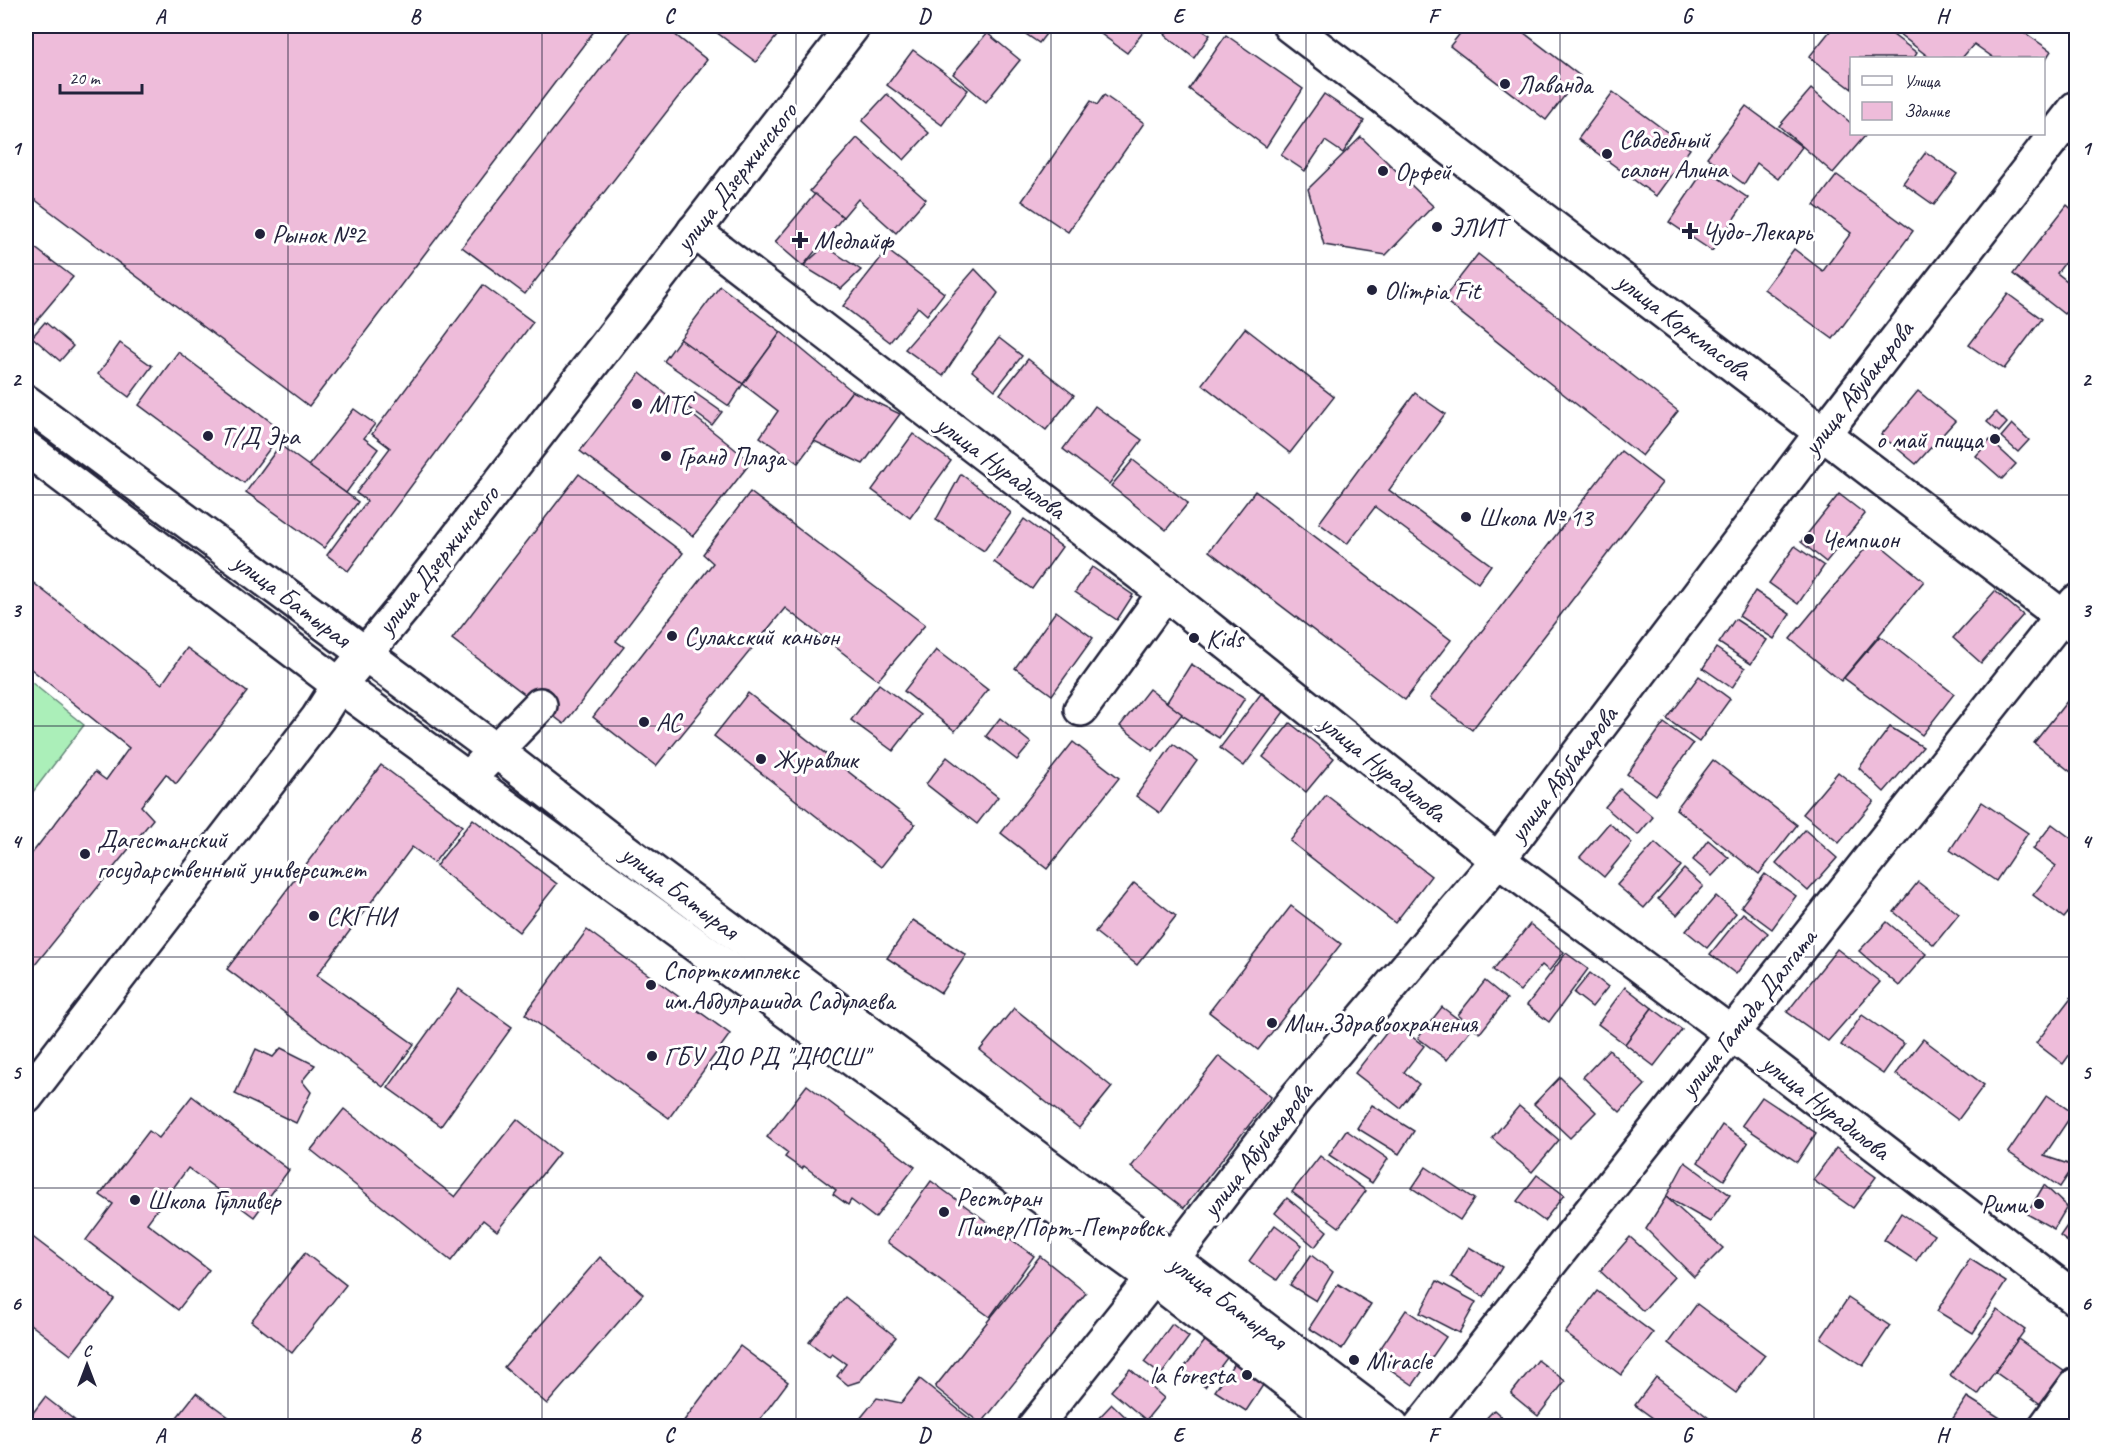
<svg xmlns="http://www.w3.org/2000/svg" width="2102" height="1452" viewBox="0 0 2102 1452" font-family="Caveat,sans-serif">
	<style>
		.green { fill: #abefb9; stroke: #66887a; stroke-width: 1.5 }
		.building { fill: #eebcda; stroke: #22223b; stroke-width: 1.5 }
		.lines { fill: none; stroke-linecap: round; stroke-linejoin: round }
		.minor-casing { stroke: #22223b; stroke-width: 38 }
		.major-casing { stroke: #22223b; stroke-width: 38 }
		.minor { stroke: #fff; stroke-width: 33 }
		.major { stroke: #fff; stroke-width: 33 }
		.grid { fill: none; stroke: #22223b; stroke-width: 1.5; stroke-opacity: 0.55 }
		.poi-dot { fill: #22223b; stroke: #fff; stroke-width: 2 }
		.labels { text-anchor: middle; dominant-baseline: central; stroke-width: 6; stroke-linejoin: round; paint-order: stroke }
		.poi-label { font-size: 26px; fill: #22223b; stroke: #fff; text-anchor: start }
		.street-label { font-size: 26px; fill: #22223b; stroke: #fff }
		.neatline { fill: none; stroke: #22223b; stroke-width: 2 }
		.grid-label { font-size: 20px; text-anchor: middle; font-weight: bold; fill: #22223b }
	</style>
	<rect width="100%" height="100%" fill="#fff"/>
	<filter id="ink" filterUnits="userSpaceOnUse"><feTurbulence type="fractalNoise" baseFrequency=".0167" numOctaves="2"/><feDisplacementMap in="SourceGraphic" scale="12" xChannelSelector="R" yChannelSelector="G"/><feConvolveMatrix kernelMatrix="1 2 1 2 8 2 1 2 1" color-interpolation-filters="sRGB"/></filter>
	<g filter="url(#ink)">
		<polygon class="green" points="26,678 84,725 26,801"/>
		<g class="building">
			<polygon points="26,26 598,26 309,406 26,193"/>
			<polygon points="634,26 664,26 707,60 525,294 462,247"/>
			<polygon points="708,26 785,26 756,62"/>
			<polygon points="1014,26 1052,26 1039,43"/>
			<polygon points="1090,26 1148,26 1127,53"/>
			<polygon points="1173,26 1196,26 1210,35 1194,58 1165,35"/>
			<polygon points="1466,26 1515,26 1580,76 1546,120 1450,46"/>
			<polygon points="1834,26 1881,26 1917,53 1914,58 1852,58 1852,89 1809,57"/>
			<polygon points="1889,26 2015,26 2051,51 2044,62 2044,58 1994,58 1974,44 1962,58 1930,58"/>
			<polygon points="987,33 1020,60 986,102 953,74"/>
			<polygon points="1226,35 1303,89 1266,147 1189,89"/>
			<polygon points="913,50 968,90 942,125 887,85"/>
			<polygon points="1811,89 1852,124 1852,134 1863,134 1865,136 1833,173 1779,126"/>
			<polygon points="1613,92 1690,149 1656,196 1578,139"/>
			<polygon points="887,94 929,133 904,160 862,121"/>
			<polygon points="1324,94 1364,121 1343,153 1325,141 1305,171 1281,155"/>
			<polygon points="1104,95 1144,123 1068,232 1022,201 1091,101 1097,105"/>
			<polygon points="1746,106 1802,147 1778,179 1757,163 1744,184 1707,157"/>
			<polygon points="1361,137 1433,206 1386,255 1324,245 1308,189"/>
			<polygon points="857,138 926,199 896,233 858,199 843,217 810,191"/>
			<polygon points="1926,152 1957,174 1934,205 1903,183"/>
			<polygon points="1705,169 1748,198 1712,251 1669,222"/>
			<polygon points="1837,175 1913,231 1833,339 1764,289 1794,249 1823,271 1851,233 1814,205"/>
			<polygon points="815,194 843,217 803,266 775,242"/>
			<polygon points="2067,205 2076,213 2076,248 2057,273 2076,288 2076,301 2064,314 2013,274"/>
			<polygon points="26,241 73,277 32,326 26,322"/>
			<polygon points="825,246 861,270 841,289 803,266"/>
			<polygon points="887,250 944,293 927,315 918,307 890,342 843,306"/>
			<polygon points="1478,254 1678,411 1642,456 1443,299"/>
			<polygon points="975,269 998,293 943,376 905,349"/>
			<polygon points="483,285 533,322 348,571 327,555 367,501 356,493 390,448 372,434"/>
			<polygon points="720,286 781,332 743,384 680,339"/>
			<polygon points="2008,294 2042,319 2004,369 1969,345"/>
			<polygon points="45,322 73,346 60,361 32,337"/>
			<polygon points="1245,328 1334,397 1290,453 1202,384"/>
			<polygon points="781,332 852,391 798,463 760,437 778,411 743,384"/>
			<polygon points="999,338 1022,356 995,390 972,371"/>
			<polygon points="680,339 743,384 729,406 664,361"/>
			<polygon points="120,343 152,366 129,397 98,374"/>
			<polygon points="178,352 283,431 244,483 139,405"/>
			<polygon points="1028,359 1074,395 1046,430 1000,394"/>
			<polygon points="640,373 751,462 693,536 580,451"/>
			<polygon points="852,391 900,414 863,464 814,441"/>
			<polygon points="1918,391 1955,421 1916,464 1881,435"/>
			<polygon points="695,393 722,412 712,425 686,406"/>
			<polygon points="1415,393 1445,414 1389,490 1491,565 1478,583 1375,507 1347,544 1319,523"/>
			<polygon points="1095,406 1142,440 1109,484 1063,449"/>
			<polygon points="354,409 375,424 364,438 378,449 346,493 308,466"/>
			<polygon points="1996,412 2007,423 1999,432 1987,422"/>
			<polygon points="2012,424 2029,440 2018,452 2001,437"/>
			<polygon points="913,434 951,461 910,518 872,490"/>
			<polygon points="1990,440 2016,464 2002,479 1976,456"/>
			<polygon points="280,445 358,502 324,548 246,492"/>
			<polygon points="1621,451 1662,483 1472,730 1430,698"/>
			<polygon points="1133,460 1188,503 1166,530 1111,486"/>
			<polygon points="579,474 683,553 616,641 624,647 564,724 452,639"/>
			<polygon points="961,474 1011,513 984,551 936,520"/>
			<polygon points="1255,491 1451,640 1405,700 1209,551"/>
			<polygon points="750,492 925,625 878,680 785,608 656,766 593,717 713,563 703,554"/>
			<polygon points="1839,494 1865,514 1826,562 1801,542"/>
			<polygon points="1024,519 1062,547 1032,589 994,562"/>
			<polygon points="1873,539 1924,581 1841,681 1790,639"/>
			<polygon points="1795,546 1824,566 1798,604 1769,583"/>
			<polygon points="1092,567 1133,595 1117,620 1075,592"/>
			<polygon points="26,577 162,684 187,648 247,692 176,784 166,774 141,806 153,819 26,976 26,861 95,772 106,780 129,748 26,665"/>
			<polygon points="1755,591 1790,614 1774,639 1739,616"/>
			<polygon points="1995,591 2023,615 1981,663 1953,638"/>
			<polygon points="1056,611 1093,638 1052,695 1015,668"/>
			<polygon points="1735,619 1767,640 1751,664 1719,643"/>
			<polygon points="1880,636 1954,694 1922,735 1844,678"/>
			<polygon points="1716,648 1745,668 1732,688 1703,668"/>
			<polygon points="936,650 988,690 955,731 904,691"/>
			<polygon points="1191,664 1245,698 1219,738 1165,705"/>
			<polygon points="1699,676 1730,699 1699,742 1667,719"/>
			<polygon points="879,684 921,715 893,751 851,720"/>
			<polygon points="1149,689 1182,714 1153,751 1120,726"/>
			<polygon points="2076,690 2076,776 2034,743"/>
			<polygon points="1263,691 1286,709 1244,766 1220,748"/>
			<polygon points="748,693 915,824 881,867 714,736"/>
			<polygon points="1000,718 1031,743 1017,760 986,736"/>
			<polygon points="1290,723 1334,758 1306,792 1263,757"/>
			<polygon points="1664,723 1693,744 1656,795 1627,774"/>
			<polygon points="1890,727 1923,747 1884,792 1859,768"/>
			<polygon points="1073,742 1119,778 1047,869 1001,833"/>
			<polygon points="1173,744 1197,761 1160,813 1136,796"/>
			<polygon points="947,757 998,797 977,824 926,784"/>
			<polygon points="1713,760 1797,825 1759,874 1676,809"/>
			<polygon points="381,765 462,826 434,863 412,847 317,975 414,1044 383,1087 227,969"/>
			<polygon points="1838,772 1874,801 1839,843 1803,814"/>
			<polygon points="1620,789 1653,817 1638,835 1605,807"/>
			<polygon points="1326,795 1431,876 1395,923 1290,841"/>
			<polygon points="1982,802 2028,833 1996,881 1950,850"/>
			<polygon points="473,819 557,884 519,932 436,866"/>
			<polygon points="1609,823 1632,843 1604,877 1580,857"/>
			<polygon points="2052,824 2076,842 2076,903 2064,918 2033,895 2056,866 2033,849"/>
			<polygon points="1805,830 1837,858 1808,891 1776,863"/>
			<polygon points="1708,840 1729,858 1712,876 1693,860"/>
			<polygon points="1655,843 1681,866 1644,908 1617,885"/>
			<polygon points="1684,869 1703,886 1677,915 1658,899"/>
			<polygon points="1765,874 1796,896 1772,929 1741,906"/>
			<polygon points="1918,882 1959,914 1934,945 1894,912"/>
			<polygon points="1134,883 1176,916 1137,965 1095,932"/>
			<polygon points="1716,896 1736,913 1707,948 1686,931"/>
			<polygon points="1291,906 1341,944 1258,1050 1209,1012"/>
			<polygon points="1743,913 1768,933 1736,974 1710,954"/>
			<polygon points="913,920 966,955 941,993 887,958"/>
			<polygon points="1887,922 1926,954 1899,986 1859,951"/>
			<polygon points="1530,924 1564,952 1549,971 1542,965 1520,991 1493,970"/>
			<polygon points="587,930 730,1034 669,1118 525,1014"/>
			<polygon points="1837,949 1880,982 1828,1041 1787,1012"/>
			<polygon points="1566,953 1588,969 1549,1022 1527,1005"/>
			<polygon points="1590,973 1608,987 1592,1007 1574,993"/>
			<polygon points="1485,981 1507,999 1480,1033 1458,1015"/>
			<polygon points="1625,987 1652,1008 1625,1044 1598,1024"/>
			<polygon points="459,989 512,1027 441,1126 388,1088"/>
			<polygon points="2076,991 2076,1046 2063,1064 2036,1043"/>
			<polygon points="1442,1007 1471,1029 1447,1060 1418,1038"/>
			<polygon points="1014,1008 1112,1087 1079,1128 980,1050"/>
			<polygon points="1652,1008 1682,1030 1654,1066 1625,1044"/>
			<polygon points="1862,1015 1904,1044 1883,1074 1841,1045"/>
			<polygon points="1394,1023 1424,1046 1404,1072 1419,1084 1400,1108 1355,1073"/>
			<polygon points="1923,1039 1984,1085 1958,1120 1896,1074"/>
			<polygon points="281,1048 315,1065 302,1081 311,1092 296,1123 235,1094 256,1049 273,1057"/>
			<polygon points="1609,1050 1645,1085 1620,1112 1583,1077"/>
			<polygon points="1219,1056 1271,1097 1184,1208 1131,1167"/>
			<polygon points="1560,1077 1596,1112 1570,1138 1534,1104"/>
			<polygon points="807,1085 915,1167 875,1218 851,1200 848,1205 833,1194 836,1190 804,1166 802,1169 785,1157 788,1153 767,1137"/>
			<polygon points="2047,1095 2073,1113 2044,1156 2074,1166 2060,1187 2008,1152"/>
			<polygon points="192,1096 289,1170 254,1217 188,1168 147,1223 209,1270 178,1310 86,1240 113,1204 100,1195 149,1131 159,1138"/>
			<polygon points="1762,1097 1816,1133 1797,1162 1742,1125"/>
			<polygon points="1372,1105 1414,1131 1399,1154 1357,1128"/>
			<polygon points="1519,1106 1559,1140 1532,1172 1492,1138"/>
			<polygon points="344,1109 455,1197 517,1119 559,1153 497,1231 483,1220 451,1261 311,1150"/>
			<polygon points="1722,1125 1748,1143 1724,1180 1698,1162"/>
			<polygon points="1346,1130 1388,1159 1372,1183 1329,1155"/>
			<polygon points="1836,1148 1876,1177 1853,1208 1813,1180"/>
			<polygon points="1320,1156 1366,1191 1339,1227 1292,1192"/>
			<polygon points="1685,1162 1730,1195 1710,1222 1666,1197"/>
			<polygon points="1426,1167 1474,1199 1460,1220 1412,1188"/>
			<polygon points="1537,1175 1564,1195 1544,1221 1517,1201"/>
			<polygon points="931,1181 1034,1256 990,1317 887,1242"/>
			<polygon points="2044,1185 2067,1207 2054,1229 2027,1214"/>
			<polygon points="1666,1197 1723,1248 1694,1277 1646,1229"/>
			<polygon points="1287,1198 1327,1231 1315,1247 1275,1213"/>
			<polygon points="1901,1213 1934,1235 1916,1261 1884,1240"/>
			<polygon points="2076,1213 2076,1248 2060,1236"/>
			<polygon points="1275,1225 1302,1245 1277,1280 1249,1261"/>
			<polygon points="26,1232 114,1299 71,1355 26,1321"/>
			<polygon points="1630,1237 1674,1277 1643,1311 1600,1271"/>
			<polygon points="1469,1247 1502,1267 1484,1297 1451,1277"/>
			<polygon points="305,1253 346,1285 292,1353 251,1321"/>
			<polygon points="1311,1255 1333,1272 1316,1301 1290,1285"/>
			<polygon points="1040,1256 1086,1293 981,1424 935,1387"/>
			<polygon points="600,1257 643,1294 547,1404 504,1367"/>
			<polygon points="1970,1259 2006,1282 1973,1333 1937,1311"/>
			<polygon points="1437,1281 1476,1302 1459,1333 1420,1313"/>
			<polygon points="1338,1284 1371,1304 1342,1349 1309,1328"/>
			<polygon points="1597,1291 1653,1333 1621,1375 1565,1333"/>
			<polygon points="845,1297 896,1337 860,1381 848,1385 837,1376 846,1364 832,1354 829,1357 809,1342"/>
			<polygon points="1848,1298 1890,1326 1863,1366 1821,1338"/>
			<polygon points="1697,1304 1765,1355 1736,1393 1668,1343"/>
			<polygon points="1406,1310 1446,1337 1413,1385 1374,1358"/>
			<polygon points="1997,1310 2025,1330 1978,1395 1950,1375"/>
			<polygon points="1172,1324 1189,1337 1161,1375 1144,1362"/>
			<polygon points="1208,1337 1230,1354 1205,1387 1183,1369"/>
			<polygon points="2018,1339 2065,1372 2042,1405 1995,1372"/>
			<polygon points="740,1346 788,1382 755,1426 680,1426"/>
			<polygon points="1239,1356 1269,1376 1246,1411 1215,1391"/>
			<polygon points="1538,1360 1565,1381 1538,1416 1511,1394"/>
			<polygon points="1130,1369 1164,1398 1146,1420 1111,1391"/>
			<polygon points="1656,1377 1714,1422 1710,1426 1664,1426 1635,1405"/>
			<polygon points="920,1379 979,1426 854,1426 877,1398 901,1403"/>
			<polygon points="196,1393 241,1426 170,1426"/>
			<polygon points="45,1397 82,1426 26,1426 26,1422"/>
			<polygon points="1967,1397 2013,1426 1948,1426"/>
			<polygon points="1112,1404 1135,1426 1091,1426"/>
			<polygon points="1494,1410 1512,1426 1479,1426"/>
		</g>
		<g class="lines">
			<defs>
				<g id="minor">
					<polyline points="694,231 1165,593 1498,860 1732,1034 2076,1299"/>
					<polyline points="1081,709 1165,593"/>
					<polyline points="468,779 540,705"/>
					<polyline points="26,1097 318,718 339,685 404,607 853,26"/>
					<polyline points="1035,1426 1153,1278 1172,1259 1296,1098 1498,860 1820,435 1824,433 2076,108"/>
					<polyline points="1421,1426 2059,620 2064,618 2076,602"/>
				</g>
				<g id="major">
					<polyline points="1290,26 2076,627"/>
					<polyline points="26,402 495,750 609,839 1172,1259 1392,1426"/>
					<polyline points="26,448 339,685 1153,1278 1345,1426"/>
					<polyline points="2046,1426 2076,1385"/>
				</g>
			</defs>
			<use href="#minor" class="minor-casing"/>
			<use href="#major" class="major-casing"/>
			<use href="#minor" class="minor"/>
			<use href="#major" class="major"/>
		</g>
	</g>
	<path class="grid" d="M288 26V1426M542 26V1426M796 26V1426M1051 26V1426M1306 26V1426M1560 26V1426M1814 26V1426M26 264H2076M26 495H2076M26 726H2076M26 957H2076M26 1188H2076"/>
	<g class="poi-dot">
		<circle cx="1505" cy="84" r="6"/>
		<circle cx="1607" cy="154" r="6"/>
		<circle cx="1383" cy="171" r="6"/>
		<circle cx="1437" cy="227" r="6"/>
		<path d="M1687 222h6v6h6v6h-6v6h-6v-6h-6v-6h6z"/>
		<circle cx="260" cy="234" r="6"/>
		<path d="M797 231h6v6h6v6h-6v6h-6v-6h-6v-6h6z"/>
		<circle cx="1372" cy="290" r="6"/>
		<circle cx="637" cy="404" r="6"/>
		<circle cx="208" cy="436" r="6"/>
		<circle cx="1995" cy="439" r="6"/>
		<circle cx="666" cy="456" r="6"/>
		<circle cx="1466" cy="517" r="6"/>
		<circle cx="1809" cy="539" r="6"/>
		<circle cx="672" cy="636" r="6"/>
		<circle cx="1194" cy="638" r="6"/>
		<circle cx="644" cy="722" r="6"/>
		<circle cx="761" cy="759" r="6"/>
		<circle cx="85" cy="854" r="6"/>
		<circle cx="314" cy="916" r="6"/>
		<circle cx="651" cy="985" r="6"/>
		<circle cx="1272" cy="1023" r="6"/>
		<circle cx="652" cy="1056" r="6"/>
		<circle cx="135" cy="1200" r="6"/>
		<circle cx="2039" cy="1204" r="6"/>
		<circle cx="944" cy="1212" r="6"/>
		<circle cx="1354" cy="1360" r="6"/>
		<circle cx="1247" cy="1375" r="6"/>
	</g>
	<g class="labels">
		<g class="poi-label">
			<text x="1517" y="84">Лаванда</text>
			<text x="1619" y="139">Свадебный<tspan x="1619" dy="30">салон Алина</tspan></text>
			<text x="1395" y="171">Орфей</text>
			<text x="1449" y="227">ЭЛИТ</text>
			<text x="1702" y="231">Чудо-Лекарь</text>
			<text x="272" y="234">Рынок №2</text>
			<text x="814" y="240">Медлайф</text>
			<text x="1384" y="290">Olimpia Fit</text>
			<text x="649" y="404">МТС</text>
			<text x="220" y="436">Т/Д Эра</text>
			<text x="1983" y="439" text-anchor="end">о май пицца</text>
			<text x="678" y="456">Гранд Плаза</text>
			<text x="1478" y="517">Школа № 13</text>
			<text x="1821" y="539">Чемпион</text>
			<text x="684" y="636">Сулакский каньон</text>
			<text x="1206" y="638">Kids</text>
			<text x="656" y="722">АС</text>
			<text x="773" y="759">Журавлик</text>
			<text x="97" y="839">Дагестанский<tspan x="97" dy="30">государственный университет</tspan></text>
			<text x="326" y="916">СКГНИ</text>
			<text x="663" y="970">Спорткомплекс<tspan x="663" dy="30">им.Абдулрашида Садулаева</tspan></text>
			<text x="1284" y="1023">Мин.Здравоохранения</text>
			<text x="664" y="1056">ГБУ ДО РД "ДЮСШ"</text>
			<text x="956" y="1197">Ресторан<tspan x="956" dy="30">Питер/Порт-Петровск</tspan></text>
			<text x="147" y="1200">Школа Гулливер</text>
			<text x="2027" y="1204" text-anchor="end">Рими</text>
			<text x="1366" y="1360">Miracle</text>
			<text x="1235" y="1375" text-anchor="end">la foresta</text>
		</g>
		<g class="street-label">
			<text transform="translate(736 177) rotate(-52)">улица Дзержинского</text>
			<text transform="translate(1684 326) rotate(37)">улица Коркмасова</text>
			<text transform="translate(1858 388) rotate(-52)">улица Абубакарова</text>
			<text transform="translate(1001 467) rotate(37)">улица Нурадилова</text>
			<text transform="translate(438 560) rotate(-52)">улица Дзержинского</text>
			<text transform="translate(292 600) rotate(37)">улица Батырая</text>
			<text transform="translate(1383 768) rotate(39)">улица Нурадилова</text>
			<text transform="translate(1563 774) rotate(-53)">улица Абубакарова</text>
			<text transform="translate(680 892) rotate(37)">улица Батырая</text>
			<text transform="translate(1748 1013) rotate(-52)">улица Гамида Далгата</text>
			<text transform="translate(1826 1107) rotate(38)">улица Нурадилова</text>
			<text transform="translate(1257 1150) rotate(-52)">улица Абубакарова</text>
			<text transform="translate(1228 1302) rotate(37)">улица Батырая</text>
		</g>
	</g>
	<rect width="2102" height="1452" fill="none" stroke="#fff" stroke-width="66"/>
	<rect x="1850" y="57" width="195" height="78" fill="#ffffff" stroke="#a7a7b1" stroke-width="1.5"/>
	<rect x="1862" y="76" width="30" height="9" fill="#ffffff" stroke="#a7a7b1" stroke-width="1.5"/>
	<text x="1904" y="87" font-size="18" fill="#22223b">Улица</text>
	<rect x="1862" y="102" width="30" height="18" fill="#eebcda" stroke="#a7a7b1" stroke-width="1.5"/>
	<text x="1904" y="117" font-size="18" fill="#22223b">Здание</text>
	<g transform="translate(87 1365)" stroke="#ffffff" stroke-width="4.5" paint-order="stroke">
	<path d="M0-4.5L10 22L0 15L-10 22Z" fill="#22223b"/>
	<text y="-9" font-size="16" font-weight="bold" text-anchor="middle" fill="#22223b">С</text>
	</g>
	<path d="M60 84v9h82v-9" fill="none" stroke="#22223b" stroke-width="3"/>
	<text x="69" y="84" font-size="18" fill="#22223b" stroke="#ffffff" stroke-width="4.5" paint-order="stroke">20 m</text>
	<rect x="33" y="33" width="2036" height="1386" class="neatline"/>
	<g class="grid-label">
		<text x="160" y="23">A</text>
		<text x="415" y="23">B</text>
		<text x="669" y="23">C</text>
		<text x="924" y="23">D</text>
		<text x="1178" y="23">E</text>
		<text x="1433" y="23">F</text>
		<text x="1687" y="23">G</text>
		<text x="1942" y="23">H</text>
		<text x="16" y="155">1</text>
		<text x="2086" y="155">1</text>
		<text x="16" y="386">2</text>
		<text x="2086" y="386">2</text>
		<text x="16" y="617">3</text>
		<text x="2086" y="617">3</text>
		<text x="16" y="848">4</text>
		<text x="2086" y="848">4</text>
		<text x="16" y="1079">5</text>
		<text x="2086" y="1079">5</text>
		<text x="16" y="1310">6</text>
		<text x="2086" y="1310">6</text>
		<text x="160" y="1442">A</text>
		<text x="415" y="1442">B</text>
		<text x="669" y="1442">C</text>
		<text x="924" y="1442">D</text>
		<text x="1178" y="1442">E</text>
		<text x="1433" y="1442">F</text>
		<text x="1687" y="1442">G</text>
		<text x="1942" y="1442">H</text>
	</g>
</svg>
